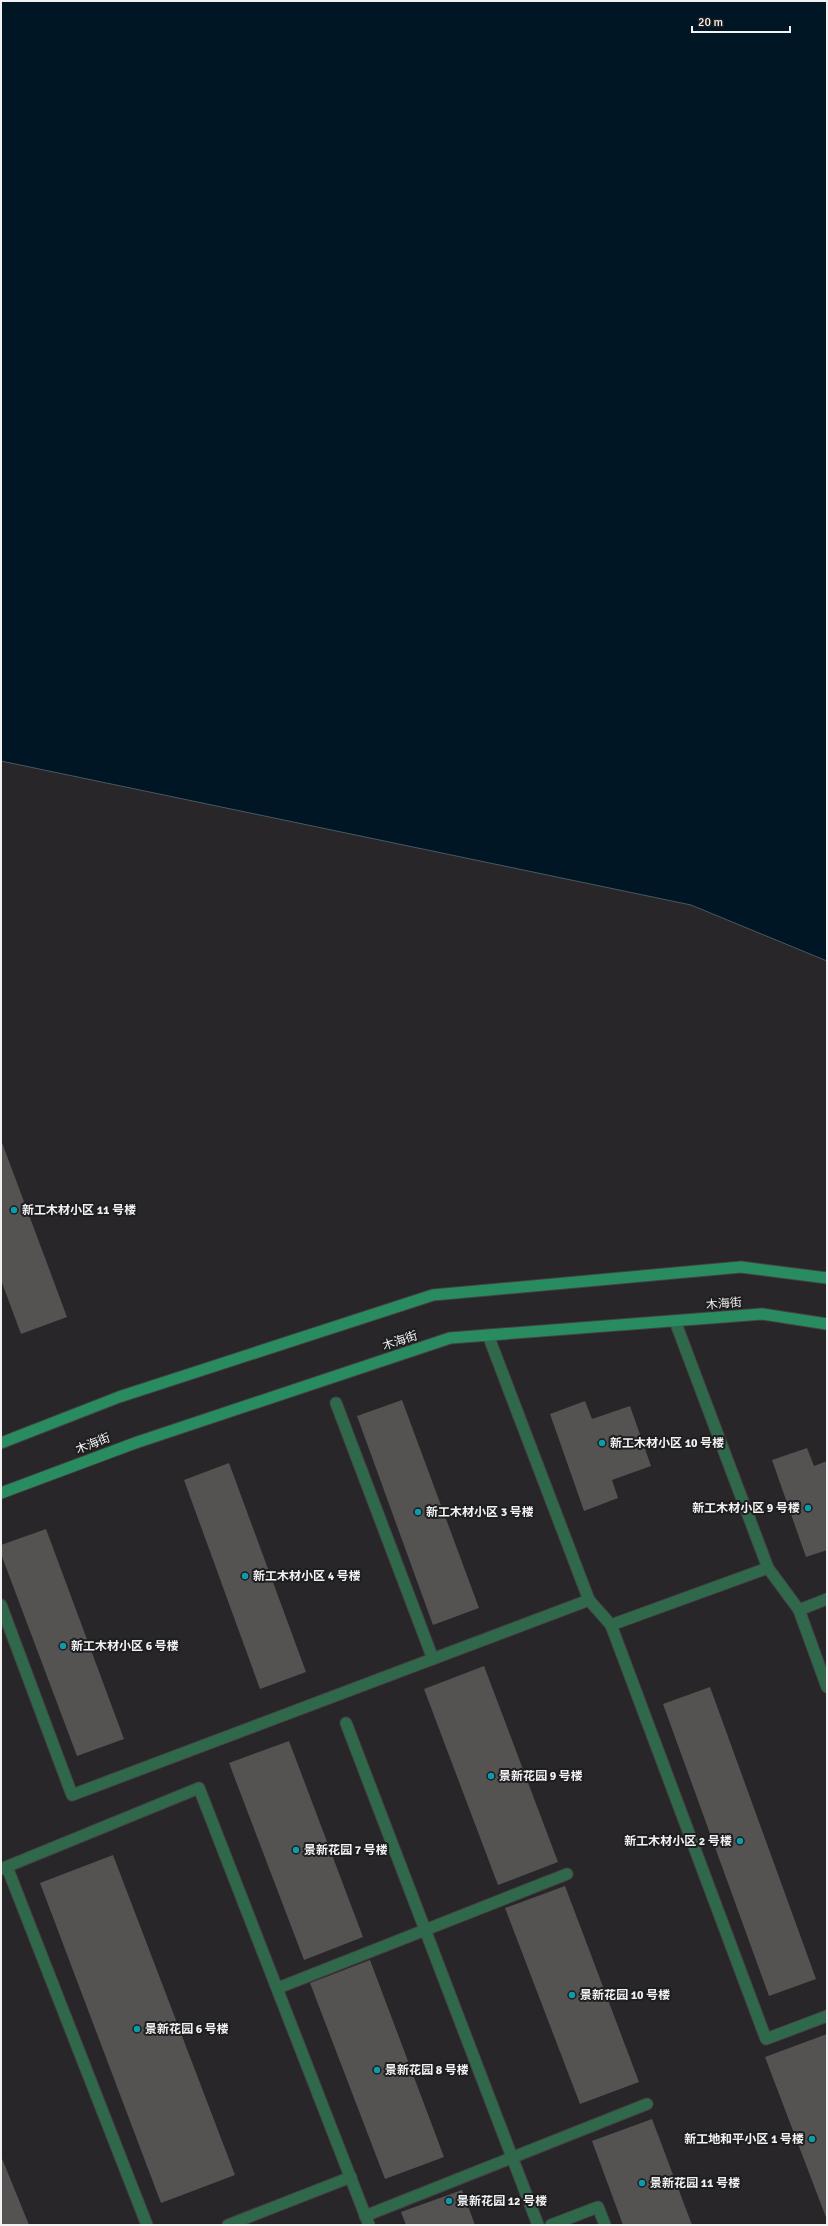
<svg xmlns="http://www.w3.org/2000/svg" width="828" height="2226" viewBox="0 0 828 2226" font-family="Signika,'Noto Sans SC',sans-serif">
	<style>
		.water { fill: #001624; stroke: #495862 }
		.building { fill: #555252 }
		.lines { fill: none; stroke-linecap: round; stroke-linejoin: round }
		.minor-casing { stroke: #444344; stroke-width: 13 }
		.secondary-casing { stroke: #444344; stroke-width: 13 }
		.minor { stroke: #30684c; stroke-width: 11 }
		.secondary { stroke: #298c60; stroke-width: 11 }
		.culture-dot { fill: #0f9aa8; stroke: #1e1d1f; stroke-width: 1.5 }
		.labels { text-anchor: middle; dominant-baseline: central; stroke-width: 4; stroke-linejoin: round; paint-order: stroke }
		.poi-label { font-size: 12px; font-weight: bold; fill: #f3f2f3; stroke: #1e1d1f; text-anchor: start }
		.street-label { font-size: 12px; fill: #f3f2f3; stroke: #1e1d1f }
	</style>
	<rect width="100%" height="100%" fill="#282628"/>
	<polygon class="water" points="1,1 827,1 827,961 691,905 1,761"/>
	<g class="building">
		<polygon points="1,1140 67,1317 21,1334 1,1280"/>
		<polygon points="402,1400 479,1608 433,1625 357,1416"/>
		<polygon points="585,1401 592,1419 630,1406 651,1466 612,1480 618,1498 584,1511 550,1414"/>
		<polygon points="807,1448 814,1466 827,1461 827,1550 806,1557 772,1460"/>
		<polygon points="229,1463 306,1672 260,1689 184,1480"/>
		<polygon points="46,1529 124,1739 77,1756 1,1554 1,1545"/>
		<polygon points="484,1666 558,1862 498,1885 424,1689"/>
		<polygon points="710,1687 816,1979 769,1996 663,1704"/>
		<polygon points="289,1741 363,1937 304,1960 229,1763"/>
		<polygon points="113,1855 235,2175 161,2203 40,1883"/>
		<polygon points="565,1886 639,2082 580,2104 505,1908"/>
		<polygon points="370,1960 444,2157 385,2179 310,1983"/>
		<polygon points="827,2034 827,2220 765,2057"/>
		<polygon points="652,2119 692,2225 623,2225 592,2141"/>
		<polygon points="1,2156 29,2225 1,2225"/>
		<polygon points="462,2190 475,2225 406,2225 401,2212"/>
	</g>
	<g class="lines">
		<defs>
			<g id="minor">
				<polyline points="336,1403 433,1659"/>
				<polyline points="768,1568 799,1610 827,1599"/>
				<polyline points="589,1600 611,1625 768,1568 675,1321"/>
				<polyline points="1,1605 72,1795 589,1600 488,1335"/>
				<polyline points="799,1610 827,1687"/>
				<polyline points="611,1625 766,2039 827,2016"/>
				<polyline points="346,1723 538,2225"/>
				<polyline points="7,1867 147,2225"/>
				<polyline points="1,1869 199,1788 369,2225"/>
				<polyline points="278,1988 567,1874"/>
				<polyline points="365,2216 647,2104"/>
				<polyline points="228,2225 351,2177"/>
				<polyline points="551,2225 598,2207 605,2225"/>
			</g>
			<g id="secondary">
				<polyline points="1,1443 119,1397 433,1295 741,1267 827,1278"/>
				<polyline points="1,1493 135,1443 450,1338 762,1314 827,1324"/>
			</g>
		</defs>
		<use href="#minor" class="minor-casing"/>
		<use href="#secondary" class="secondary-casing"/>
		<use href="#minor" class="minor"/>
		<use href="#secondary" class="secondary"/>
	</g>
	<g class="culture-dot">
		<circle cx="14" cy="1210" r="4"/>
		<circle cx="602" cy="1443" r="4"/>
		<circle cx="808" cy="1508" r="4"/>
		<circle cx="418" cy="1512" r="4"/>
		<circle cx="245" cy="1576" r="4"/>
		<circle cx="63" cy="1646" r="4"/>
		<circle cx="491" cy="1776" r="4"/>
		<circle cx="740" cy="1841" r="4"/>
		<circle cx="296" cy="1850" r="4"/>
		<circle cx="572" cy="1995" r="4"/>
		<circle cx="137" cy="2029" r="4"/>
		<circle cx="377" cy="2070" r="4"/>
		<circle cx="812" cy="2139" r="4"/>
		<circle cx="642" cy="2183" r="4"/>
		<circle cx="449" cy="2201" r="4"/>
	</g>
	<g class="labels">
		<g class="poi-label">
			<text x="22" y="1210">新工木材小区 11 号楼</text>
			<text x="610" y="1443">新工木材小区 10 号楼</text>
			<text x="800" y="1508" text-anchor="end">新工木材小区 9 号楼</text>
			<text x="426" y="1512">新工木材小区 3 号楼</text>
			<text x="253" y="1576">新工木材小区 4 号楼</text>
			<text x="71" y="1646">新工木材小区 6 号楼</text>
			<text x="499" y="1776">景新花园 9 号楼</text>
			<text x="732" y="1841" text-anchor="end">新工木材小区 2 号楼</text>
			<text x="304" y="1850">景新花园 7 号楼</text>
			<text x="580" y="1995">景新花园 10 号楼</text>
			<text x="145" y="2029">景新花园 6 号楼</text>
			<text x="385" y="2070">景新花园 8 号楼</text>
			<text x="804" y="2139" text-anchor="end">新工地和平小区 1 号楼</text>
			<text x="650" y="2183">景新花园 11 号楼</text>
			<text x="457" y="2201">景新花园 12 号楼</text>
		</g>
		<g class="street-label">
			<text transform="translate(724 1304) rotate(-5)">木海街</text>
			<text transform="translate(400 1341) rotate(-18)">木海街</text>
			<text transform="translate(93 1444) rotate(-21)">木海街</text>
		</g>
	</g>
	<rect width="828" height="2226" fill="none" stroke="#f3f2f3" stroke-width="4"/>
	<path d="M692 26v6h98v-6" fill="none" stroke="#f3f2f3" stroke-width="2"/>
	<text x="698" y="26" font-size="12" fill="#f3f2f3" stroke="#1e1d1f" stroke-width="3" paint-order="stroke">20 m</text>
</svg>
